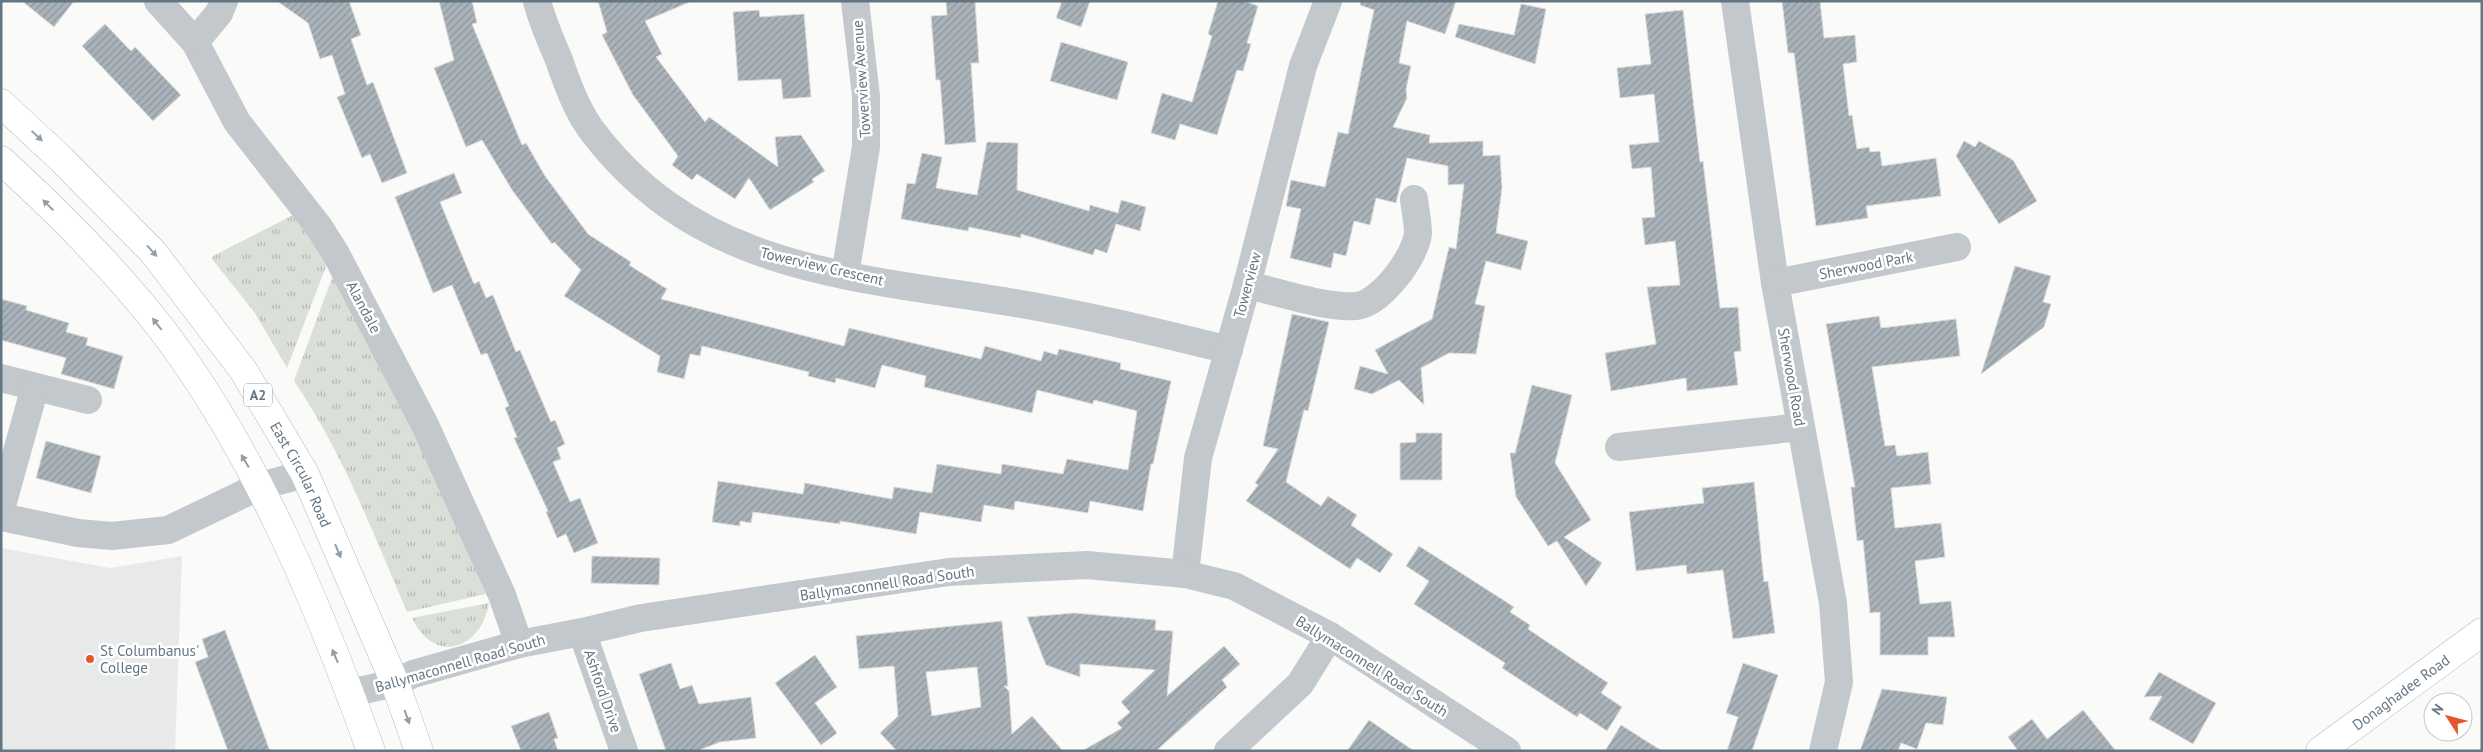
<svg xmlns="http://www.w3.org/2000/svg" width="2483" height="752" viewBox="0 0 2483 752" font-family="'PT Sans',sans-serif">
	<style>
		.built { fill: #e8e9e9 }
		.grass { fill: url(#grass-tufts) }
		.building { fill: url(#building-hatch); stroke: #dcdcda; fill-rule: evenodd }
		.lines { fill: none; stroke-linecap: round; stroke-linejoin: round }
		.secondary-casing { stroke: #b3babf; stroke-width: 29 }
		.highway-casing { stroke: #b4b9bd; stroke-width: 29 }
		.street { stroke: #c3c8cc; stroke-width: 28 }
		.secondary { stroke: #fff; stroke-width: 28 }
		.highway { stroke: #fff; stroke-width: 28 }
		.oneway { fill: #939fa8 }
		.poi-dot { fill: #e4572e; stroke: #fff; stroke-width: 2 }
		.labels { text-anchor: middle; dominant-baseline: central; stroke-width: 5; stroke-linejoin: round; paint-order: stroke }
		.shield { fill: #fff; stroke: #939fa8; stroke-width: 1 }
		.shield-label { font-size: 14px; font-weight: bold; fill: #657683 }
		.street-label { font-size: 15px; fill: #657683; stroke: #fff }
		.poi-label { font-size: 15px; fill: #657683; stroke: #fff; text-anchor: start }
	</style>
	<defs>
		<pattern id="grass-tufts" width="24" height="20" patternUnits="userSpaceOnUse" patternTransform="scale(1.25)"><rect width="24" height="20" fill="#dadfd7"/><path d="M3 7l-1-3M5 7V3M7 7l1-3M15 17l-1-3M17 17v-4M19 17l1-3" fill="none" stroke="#b4b9b4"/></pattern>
		<pattern id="building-hatch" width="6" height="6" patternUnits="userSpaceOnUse" patternTransform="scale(1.25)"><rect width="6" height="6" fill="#aab3b9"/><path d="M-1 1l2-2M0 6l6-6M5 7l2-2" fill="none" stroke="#8e969c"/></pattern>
	</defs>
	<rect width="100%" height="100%" fill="#fafaf8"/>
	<polygon class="built" points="1,548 110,568 182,556 175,751 1,751"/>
	<g class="grass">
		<polygon points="293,215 299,219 327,264 287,368 255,313 212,259 213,256"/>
		<path d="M333 275 403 407 444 493 486 594 407 612C373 533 343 453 294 381Z"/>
		<path d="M489 603C481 650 434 665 412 618Z"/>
	</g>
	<g class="building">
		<polygon points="22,1 74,1 54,27"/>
		<polygon points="277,1 349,1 361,35 351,39 367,85 373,82 407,173 382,183 370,154 362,158 337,97 345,94 332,55 320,59 308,23"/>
		<polygon points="439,1 472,1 477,23 472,24 522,145 526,143 545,176 588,234 631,262 629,265 667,289 661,299 844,346 849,328 981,359 985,346 1041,361 1044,351 1057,355 1059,349 1121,363 1120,369 1171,381 1153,464 1151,464 1143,511 1090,501 1088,513 1015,501 1014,510 984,505 981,522 920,512 916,534 840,521 840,524 753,512 751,523 740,521 740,526 712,522 718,481 803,494 805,483 892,499 894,487 932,493 937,464 1001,474 1002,464 1063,474 1067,459 1128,470 1137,411 1094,400 1093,404 1037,390 1032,413 924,387 926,376 882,365 875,388 836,378 835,383 808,376 809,372 702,346 700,356 690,354 684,379 657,372 660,356 564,296 581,270 554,242 552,244 512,190 482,140 466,147 434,68 454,60"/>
		<polygon points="598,1 692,1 645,21 662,54 656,57 705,122 709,117 778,167 775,137 801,135 825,171 812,179 814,182 770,210 749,178 735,199 697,174 692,180 672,165 678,156 633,95 602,35 607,32"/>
		<polygon points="946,1 975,1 979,63 971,63 976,142 945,145 940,80 936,80 931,16 947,15"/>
		<polygon points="1062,1 1090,1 1081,27 1056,18"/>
		<polygon points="1218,1 1244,1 1258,6 1247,43 1251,44 1243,71 1237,70 1217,135 1180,124 1175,140 1151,133 1162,93 1192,102 1212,36 1208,34"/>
		<polygon points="1361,1 1456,1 1445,34 1407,21 1399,63 1411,66 1406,89 1407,98 1393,127 1430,135 1429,143 1483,141 1483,156 1500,155 1502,188 1496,233 1528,241 1521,270 1486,261 1475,304 1485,306 1476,354 1449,353 1421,368 1424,405 1399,380 1372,394 1354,389 1360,366 1388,374 1375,350 1432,319 1449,247 1456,249 1464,184 1448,185 1448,166 1407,158 1396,203 1376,198 1370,225 1354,221 1346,256 1334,253 1331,268 1290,258 1301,209 1286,206 1291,180 1325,187 1338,132 1348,134 1374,10 1360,5"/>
		<polygon points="1782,1 1820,1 1824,38 1855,35 1857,62 1843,64 1849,116 1852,115 1857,149 1869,147 1870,152 1880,151 1882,166 1936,158 1941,196 1866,206 1868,218 1816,226 1794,53 1788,53"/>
		<polygon points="1521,4 1546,9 1535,64 1455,37 1459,24 1514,35"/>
		<polygon points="759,10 760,17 804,14 811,97 783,99 781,79 738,81 733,12"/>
		<polygon points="1683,10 1700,162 1703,161 1720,308 1738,307 1741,351 1734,352 1738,385 1687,391 1686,378 1611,391 1605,353 1656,344 1647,287 1680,285 1675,241 1645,245 1642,218 1655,217 1651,167 1632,169 1629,145 1659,142 1654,94 1620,98 1617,68 1651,64 1645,14"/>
		<polygon points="105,24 131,51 135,47 181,95 153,121 82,46"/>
		<polygon points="1061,42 1128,62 1117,100 1050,81"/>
		<polygon points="1964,141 1975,147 1979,141 2013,160 2037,201 1999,224 1956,156"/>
		<polygon points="987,142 1018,143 1017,190 1089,211 1090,205 1118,213 1121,200 1146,207 1140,231 1116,224 1107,253 1095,249 1093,255 1021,234 1021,238 969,227 968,231 901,219 907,183 915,184 922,153 942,157 936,188 977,195"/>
		<polygon points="454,173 462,193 440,202 474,284 479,281 486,298 493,295 516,352 520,350 551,422 555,420 565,444 557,448 561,459 553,462 570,502 580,498 598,543 574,553 566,534 557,538 546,512 548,511 514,438 517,437 505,408 509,406 487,353 481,355 452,285 433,293 395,197"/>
		<polygon points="2015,266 2051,276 2043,302 2051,304 2044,327 1981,374"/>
		<polygon points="1,299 27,306 26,310 69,323 66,332 88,338 86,345 123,356 114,389 61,374 66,358 1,340"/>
		<polygon points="1292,314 1329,322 1308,411 1304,410 1286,482 1321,506 1328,496 1357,515 1351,525 1393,554 1380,573 1357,558 1350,569 1246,501 1258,485 1255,483 1278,449 1263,446"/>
		<polygon points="1879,316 1881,328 1956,319 1960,356 1872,367 1885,446 1895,445 1897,456 1928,452 1931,484 1891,488 1895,528 1941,523 1945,557 1915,561 1920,604 1951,601 1955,637 1928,637 1928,655 1880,655 1880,612 1870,613 1863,540 1857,541 1851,487 1855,487 1826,324"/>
		<polygon points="1532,385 1572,395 1555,463 1591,520 1564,537 1602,563 1586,586 1557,541 1548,546 1516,497 1510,453 1515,453"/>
		<polygon points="1416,433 1442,433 1442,480 1400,480 1400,443 1416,442"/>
		<polygon points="46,441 101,456 91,493 36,478"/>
		<polygon points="1754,482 1764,582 1768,581 1775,633 1733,639 1723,570 1687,574 1686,565 1636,571 1629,512 1704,503 1702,488"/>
		<polygon points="1419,546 1514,607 1510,612 1530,625 1528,629 1608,683 1601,693 1622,707 1607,731 1580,713 1577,717 1502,668 1505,663 1414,604 1429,581 1406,566"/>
		<polygon points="592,556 660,558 659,585 591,583"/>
		<polygon points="1074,613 1156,620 1155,630 1173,631 1167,696 1224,646 1240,664 1222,680 1227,687 1156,751 1082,751 1122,728 1117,723 1130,712 1121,702 1155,670 1080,664 1080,677 1046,665 1027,617"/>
		<path d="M1002 621 1008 686H1004L1009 691 1012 734 1032 716 1063 751H897L880 733 898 716 894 666 859 669 856 636ZM977 667 981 707 932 716 926 672Z"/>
		<polygon points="225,630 270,751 228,751 195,662 208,657 202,639"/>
		<polygon points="815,655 837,687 815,703 837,733 821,745 775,683"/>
		<polygon points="671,663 680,689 692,685 699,704 751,697 756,738 720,742 697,751 666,751 639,674"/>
		<polygon points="1743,663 1778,675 1752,751 1727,751 1738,717 1726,713"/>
		<polygon points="2159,672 2216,703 2193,744 2149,719 2162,696 2144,697"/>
		<polygon points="1882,689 1947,697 1943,725 1926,723 1917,749 1901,743 1898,751 1860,751"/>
		<polygon points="2083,710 2116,751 2018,751 2008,737 2032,719 2047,739"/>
		<polygon points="549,712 558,738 554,739 558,751 521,751 511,726"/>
		<polygon points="1369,720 1414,751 1347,751"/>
		<polygon points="1621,725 1662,751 1605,751"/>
	</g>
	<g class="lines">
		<defs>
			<g id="secondary">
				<path id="s1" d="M2320 751 2482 632"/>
			</g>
			<g id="highway">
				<path id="s2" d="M1 103 61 159 153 252 243 370 305 474 395 683 419 751"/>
				<path d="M1 160C58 212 113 267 160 327 254 449 319 606 371 751"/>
			</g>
		</defs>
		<use href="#secondary" class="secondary-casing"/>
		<use href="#highway" class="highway-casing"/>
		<g class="street">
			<polyline points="158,1 195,42 237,122 319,227 336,254 425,425 502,595 519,644"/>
			<path d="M537 1C542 21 551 41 559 60 567 83 576 108 590 128 695 270 849 276 1009 302 1083 314 1156 332 1229 350"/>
			<polyline points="1735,1 1775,283 1833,603 1839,682 1823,751"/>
			<polyline points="195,42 219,13 224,1"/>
			<polyline points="845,275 866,147 866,96 855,1"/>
			<polyline points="1775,283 1957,247"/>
			<path d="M1247 285C1280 292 1323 308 1356 306 1380 304 1416 257 1418 233 1418 222 1415 210 1414 199"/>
			<polyline points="1,378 88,400"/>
			<polyline points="1619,447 1801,427"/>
			<polyline points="1,509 35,387"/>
			<polyline points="1,517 78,533 112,536 168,530 260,486 305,474"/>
			<polyline points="1185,574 1198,458 1247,285 1303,66 1328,1"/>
			<polyline points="582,632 624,751"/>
			<polyline points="350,693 395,683 413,674 519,644 582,632 641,618 949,572 1087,565 1185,574 1234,586 1330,636 1507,751"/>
			<polyline points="1228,751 1300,684 1330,636"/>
		</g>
		<use href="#secondary" class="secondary"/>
		<use href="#highway" class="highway"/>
	</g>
	<defs><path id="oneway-solid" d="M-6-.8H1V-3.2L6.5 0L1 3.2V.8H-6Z" transform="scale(1.25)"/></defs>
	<g class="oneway">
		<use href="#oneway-solid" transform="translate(37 136) rotate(43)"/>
		<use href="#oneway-solid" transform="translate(48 205) rotate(-135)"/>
		<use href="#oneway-solid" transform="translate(152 251) rotate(48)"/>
		<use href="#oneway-solid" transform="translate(157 324) rotate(-128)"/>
		<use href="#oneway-solid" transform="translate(245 461) rotate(-121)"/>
		<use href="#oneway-solid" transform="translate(338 551) rotate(67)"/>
		<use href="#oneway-solid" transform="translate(335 656) rotate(-113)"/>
		<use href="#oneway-solid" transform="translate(407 717) rotate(70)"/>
	</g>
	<circle class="poi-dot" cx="90" cy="659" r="5"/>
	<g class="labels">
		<rect class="shield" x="244" y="383.5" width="28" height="23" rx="4"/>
		<g class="shield-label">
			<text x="258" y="395">A2</text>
		</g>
		<g class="street-label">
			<text transform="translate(861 79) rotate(-94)">Towerview Avenue</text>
			<text transform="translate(1866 265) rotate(-11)">Sherwood Park</text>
			<text transform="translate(822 266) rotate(13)">Towerview Crescent</text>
			<text transform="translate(1247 285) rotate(-75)">Towerview</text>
			<text transform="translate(364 307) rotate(62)">Alandale</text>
			<text transform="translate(1792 377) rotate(80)">Sherwood Road</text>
			<text stroke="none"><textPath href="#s2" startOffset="481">East Circular Road</textPath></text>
			<text transform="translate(887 583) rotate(-8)">Ballymaconnell Road South</text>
			<text transform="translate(460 663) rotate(-16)">Ballymaconnell Road South</text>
			<text transform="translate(1372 666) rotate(32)">Ballymaconnell Road South</text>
			<text transform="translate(603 691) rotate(71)">Ashford Drive</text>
			<text stroke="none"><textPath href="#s1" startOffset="100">Donaghadee Road</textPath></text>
		</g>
		<g class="poi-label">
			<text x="100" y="650">St Columbanus'<tspan x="100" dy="17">College</tspan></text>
		</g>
	</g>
	<rect width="2483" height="752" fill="none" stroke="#657683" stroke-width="5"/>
	<g transform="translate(2448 717) rotate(306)"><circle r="24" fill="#ffffff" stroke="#c1c8cd"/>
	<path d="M0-4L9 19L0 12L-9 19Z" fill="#e4572e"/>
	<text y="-8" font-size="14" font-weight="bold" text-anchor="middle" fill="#657683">N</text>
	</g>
</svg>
